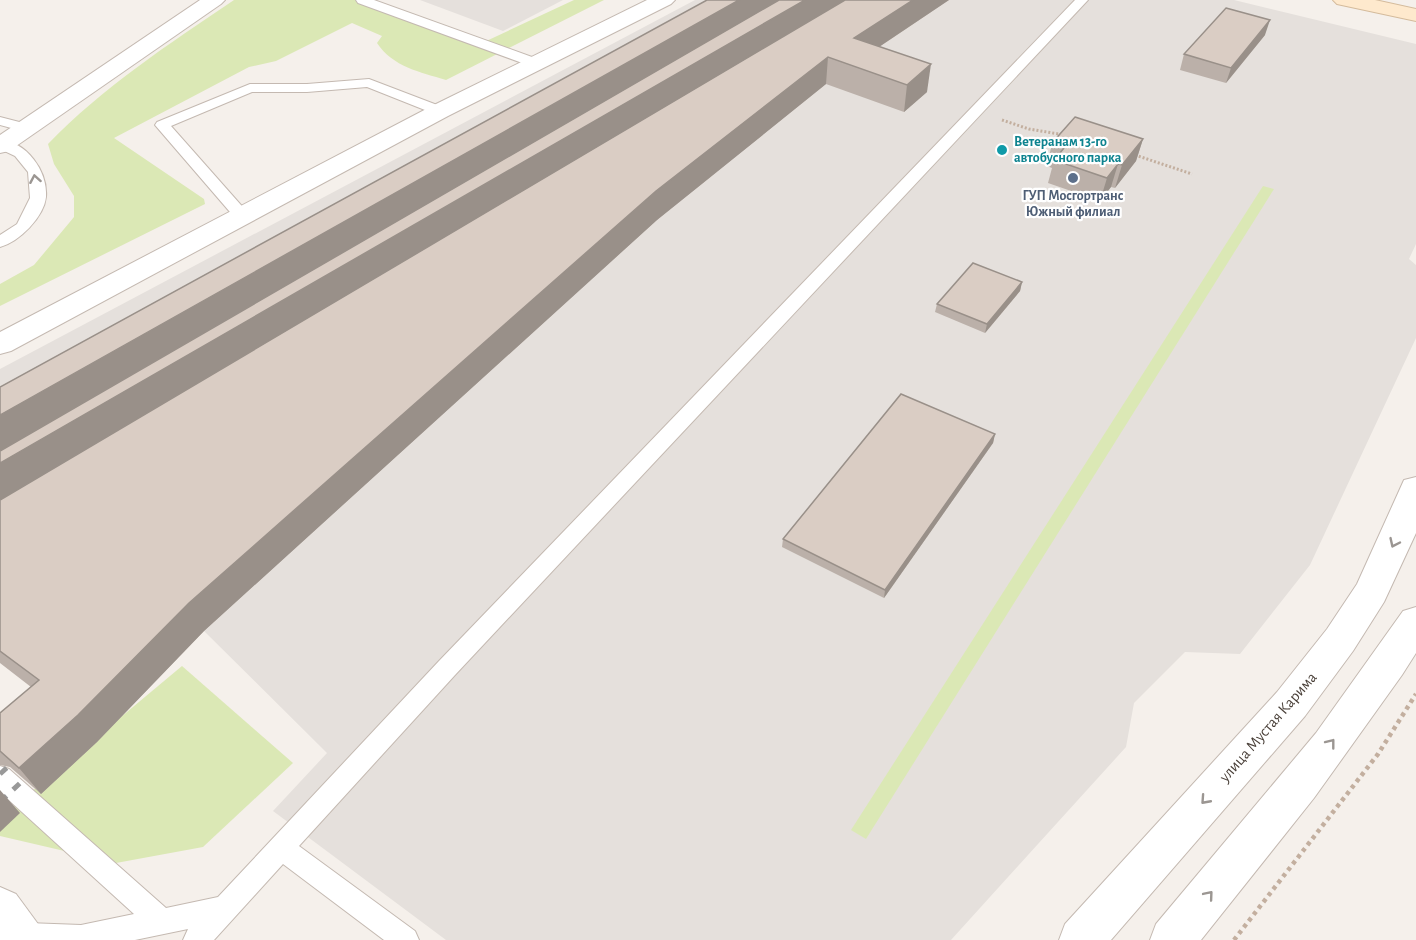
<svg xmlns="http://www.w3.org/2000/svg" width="1416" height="940" viewBox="0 0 1416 940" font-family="'Alegreya Sans',sans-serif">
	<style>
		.industrial { fill: #e5e0dc }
		.green { fill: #dbe8b5 }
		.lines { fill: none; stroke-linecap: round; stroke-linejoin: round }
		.service-casing { stroke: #c4b9b1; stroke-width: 2 }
		.minor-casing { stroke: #c4b9b1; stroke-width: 2 }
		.tertiary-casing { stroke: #c4b9b1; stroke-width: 2 }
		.secondary-casing { stroke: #d4bb9c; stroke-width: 2 }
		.path-far1 { stroke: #c3af9f; stroke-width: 3; stroke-dasharray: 2 2; stroke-linecap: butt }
		.path { stroke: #c3af9f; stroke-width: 4.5; stroke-dasharray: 4 4; stroke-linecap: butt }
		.service { fill: #fff; fill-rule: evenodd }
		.minor { fill: #fff; fill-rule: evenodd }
		.tertiary { fill: #fff; fill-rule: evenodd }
		.secondary { fill: #fee9cd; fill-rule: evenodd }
		.rail { stroke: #999; stroke-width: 5; stroke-dasharray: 9 9; stroke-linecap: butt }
		.wall { fill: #bbb0a9 }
		.shaded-wall { fill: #999089 }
		.building { fill: #dacdc4; stroke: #999089; stroke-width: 1.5 }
		.oneway { stroke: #9b9692 }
		.culture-dot { fill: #0f9aa8; stroke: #fff; stroke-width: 2 }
		.service-dot { fill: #5c6f8a; stroke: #fff; stroke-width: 2 }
		.labels { text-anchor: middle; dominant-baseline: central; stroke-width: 4.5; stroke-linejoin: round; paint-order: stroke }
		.far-culture-label { font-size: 14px; font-weight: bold; fill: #0d838f; stroke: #fff; text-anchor: start }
		.far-service-label { font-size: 14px; font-weight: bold; fill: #4e5e75; stroke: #fff }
		.street-label { font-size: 16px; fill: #4a4039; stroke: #fff }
	</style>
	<rect width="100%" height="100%" fill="#f5f0eb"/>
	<g class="industrial">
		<polygon points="420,0 563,0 503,31"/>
		<polygon points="695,0 754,0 0,426 0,369"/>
		<polygon points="949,0 1234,0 1416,44 1416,244 1409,259 1416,265 1416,338 1310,565 1240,654 1185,652 1134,703 1126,747 951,940 446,940 273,811 327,753 204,631 657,220 783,117 847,68"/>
	</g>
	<g class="green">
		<path d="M234 0H359L482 43 574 0H604L446 80C420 72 393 67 377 43L382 36 352 23 276 61 249 67 114 138 204 199 205 204 0 306V284L34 265 74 217V196L54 164 48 144C103 87 169 44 234 0Z"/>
		<polygon points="1263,186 1274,189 866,839 851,830"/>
		<polygon points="182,666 293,763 203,847 116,863 0,836 0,818"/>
	</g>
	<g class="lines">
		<defs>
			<g id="service">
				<polygon points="356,0 374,0 543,61 545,64 538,68 533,67 358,3"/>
				<polygon points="1075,0 1088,0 455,675 299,846 415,931 419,940 384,940 283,864 214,940 183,940 188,929 135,940 0,940 0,922 81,925 134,914 0,792 0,766 9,769 166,908 218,897 439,661"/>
				<polygon points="369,79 445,108 447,111 440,115 435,114 367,87 307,92 252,92 171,126 248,213 250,216 248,219 236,219 155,125 157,122 250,84 307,84"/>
				<polygon points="0,117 31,125 33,128 26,132 0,125"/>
				<path d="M0 140C26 141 48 171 46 197 44 217 19 242 0 247V235L17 224 30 198 28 172 15 156 0 149Z"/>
			</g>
			<g id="minor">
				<polygon points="200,0 225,0 221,4 9,151 0,153 0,135"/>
				<polygon points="647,0 675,0 671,4 448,116 11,351 0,354 0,332 432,106"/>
			</g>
			<g id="tertiary">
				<polygon points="1416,477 1416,533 1384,602 1353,651 1305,716 1111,940 1059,940 1065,924 1277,692 1327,629 1357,584 1404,480"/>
				<polygon points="1416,607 1416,653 1402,675 1314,798 1201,940 1150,940 1156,924 1316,733 1403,611"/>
				<polygon points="0,887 16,894 38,924 44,940 0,940"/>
			</g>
			<polygon id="secondary" points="1333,0 1375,0 1416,9 1416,21 1337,4"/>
		</defs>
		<use href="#service" class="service-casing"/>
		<use href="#minor" class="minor-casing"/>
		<use href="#tertiary" class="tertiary-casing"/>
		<use href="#secondary" class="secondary-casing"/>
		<g class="path-far1">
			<polyline points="1002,120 1029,129 1065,135"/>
			<polyline points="1135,155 1192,174"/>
		</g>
		<polyline class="path" points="1234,940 1378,754 1416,694"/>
		<use href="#service" class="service"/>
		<use href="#minor" class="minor"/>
		<use href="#tertiary" class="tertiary"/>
		<use href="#secondary" class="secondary"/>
		<g class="rail">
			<polyline points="0,774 21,755"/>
			<polyline points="0,802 35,769"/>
		</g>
	</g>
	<g class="wall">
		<polygon points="707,0 949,0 879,47 927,92 904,112 826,84 657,220 204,631 97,742 41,794 10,767 0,765 0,713 31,687 0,663 0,387"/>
		<polygon points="1265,35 1226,83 1180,70 1184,54"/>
		<polygon points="1143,139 1136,161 1115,188 1111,187 1100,201 1048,183 1052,168 1047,166 1052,143"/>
		<polygon points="1022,282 1020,291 985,333 935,312 937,304"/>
		<polygon points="995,434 993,443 884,598 782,547 783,539"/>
	</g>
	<g class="shaded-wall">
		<polygon points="739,0 785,0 0,454 0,415"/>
		<polygon points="805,0 849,0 0,502 0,463"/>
		<polygon points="913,0 949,0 852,65 854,38"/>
		<polygon points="1270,20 1265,35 1226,83 1231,68"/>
		<polygon points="828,57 826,84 657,220 204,631 97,742 41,794 19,768 189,603 656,191"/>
		<polygon points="931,64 927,92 904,112 907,85"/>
		<polygon points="1143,139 1136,161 1115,188 1122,165"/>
		<polygon points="1118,164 1111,187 1100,201 1107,178"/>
		<polygon points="1022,282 1020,291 985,333 987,324"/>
		<polygon points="995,434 993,443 884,598 885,590"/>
		<polygon points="0,790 20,813 0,832"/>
	</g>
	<g class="building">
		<polygon points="707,0 739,0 0,415 0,387"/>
		<polygon points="779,0 805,0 0,463 0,451"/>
		<polygon points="845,0 913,0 854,38 931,64 907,85 828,57 656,191 189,603 78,715 19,768 0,751 0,713 39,680 0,651 0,500"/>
		<polygon points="1226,8 1270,20 1231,68 1184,54"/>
		<polygon points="1075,117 1143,139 1122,165 1118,164 1107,178 1054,160 1065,147 1052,143"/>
		<polygon points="973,263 1022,282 987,324 937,304"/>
		<polygon points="901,394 995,434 885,590 783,539"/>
	</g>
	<defs><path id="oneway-chevron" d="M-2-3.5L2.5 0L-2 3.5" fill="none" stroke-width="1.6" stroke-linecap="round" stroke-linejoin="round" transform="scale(1.5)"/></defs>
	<g class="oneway">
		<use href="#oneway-chevron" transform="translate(35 179) rotate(-100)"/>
		<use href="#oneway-chevron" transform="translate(1394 543) rotate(115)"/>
		<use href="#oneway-chevron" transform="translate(1331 743) rotate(-52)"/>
		<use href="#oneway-chevron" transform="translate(1205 800) rotate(132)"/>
		<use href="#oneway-chevron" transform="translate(1209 895) rotate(-50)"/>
	</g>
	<circle class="culture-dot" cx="1002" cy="150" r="6"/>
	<circle class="service-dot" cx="1073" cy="178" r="6"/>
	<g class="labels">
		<g class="far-culture-label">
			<text x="1014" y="142">Ветеранам 13-го<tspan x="1014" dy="16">автобусного парка</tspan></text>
		</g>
		<g class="far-service-label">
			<text x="1073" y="196">ГУП Мосгортранс<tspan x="1073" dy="16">Южный филиал</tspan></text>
		</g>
		<g class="street-label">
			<text transform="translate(1268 727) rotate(-49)">улица Мустая Карима</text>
		</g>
	</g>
</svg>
